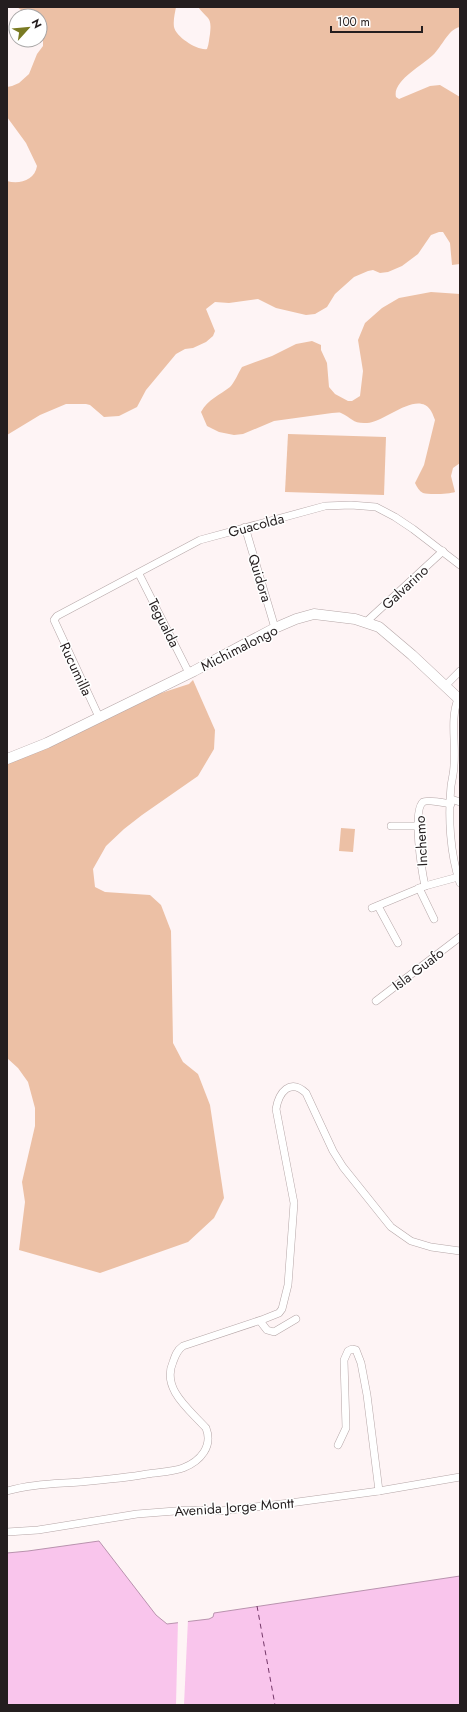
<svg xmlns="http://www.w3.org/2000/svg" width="467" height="1712" viewBox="0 0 467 1712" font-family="Jost,sans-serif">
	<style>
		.green { fill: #ecc0a5 }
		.water { fill: #f9c5ec; stroke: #b993ae }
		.pier { fill: #fef4f5 }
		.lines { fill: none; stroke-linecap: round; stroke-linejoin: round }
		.ferry { stroke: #743768; stroke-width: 1; stroke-dasharray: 5 4; stroke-linecap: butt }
		.minor-casing { stroke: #b5a6a7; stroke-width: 8 }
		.secondary-casing { stroke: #b5a6a7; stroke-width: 11 }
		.minor { stroke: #fff; stroke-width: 7 }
		.secondary { stroke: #fff; stroke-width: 10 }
		.labels { text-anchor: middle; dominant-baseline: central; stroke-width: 3; stroke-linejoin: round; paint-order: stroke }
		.street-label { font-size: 14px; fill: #241e1f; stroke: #fff }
	</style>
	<rect width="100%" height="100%" fill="#fef4f5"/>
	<g class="green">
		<path d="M17 7H176C175 13 173 20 174 27 176 37 198 51 207 49 209 44 209 39 210 34 212 16 208 20 198 7H460V27C448 29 442 47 433 55 423 65 392 81 396 97L399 99 430 86 440 85 460 97V264L452 265 450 243 443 232H439L431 235 418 254 402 266 388 272 380 273 373 270 368 271 354 277 335 294 327 307 315 314 306 315 276 308 258 299 229 303 215 302 206 309 215 331 213 336 206 342 193 348 185 349 176 354 146 390 137 407 119 416 104 417 90 405 86 404H66L40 415 7 435V181C19 185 35 180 37 166L26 143 7 117V87L12 86 19 83 29 74 37 54 43 46V36L40 30V16H29Z"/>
		<path d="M431 292 460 294V463L453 468 451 476 455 492C450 494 429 495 423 493 419 491 417 487 415 483L424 465 435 420C433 415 431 408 425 405 410 397 383 422 367 423 353 424 352 418 341 413 339 412 335 413 332 413L274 421 243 434 234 435 219 432 207 426 201 412C208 399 220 395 230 387 235 382 238 373 242 367L272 356 296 344 312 341 321 345V350L327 363 329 387 335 394 348 401H352L360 396 363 371 358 340 365 323 382 308 399 298Z"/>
		<polygon points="288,434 386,437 384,495 285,492"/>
		<polygon points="193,680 215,730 214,749 198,776 142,815 124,829 106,846 93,869 95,887 105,892 150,895 161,905 171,931 173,1043 183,1062 198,1074 210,1105 224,1198 214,1218 188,1242 100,1273 19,1250 25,1202 22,1182 35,1126 35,1108 28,1082 18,1068 7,1058 7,760 121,706 189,684"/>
		<polygon points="341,828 355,829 353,852 339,851"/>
	</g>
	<polygon class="water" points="99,1541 156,1615 167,1624 209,1619 213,1617 214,1613 460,1576 460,1705 7,1705 7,1553 28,1551"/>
	<polygon class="pier" points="188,1619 184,1705 176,1705 178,1620"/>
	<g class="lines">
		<polyline class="ferry" points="257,1606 275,1705"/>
		<defs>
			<g id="minor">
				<polyline points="245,527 275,628"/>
				<polyline points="139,574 189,673"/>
				<polyline points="366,622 443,551"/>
				<polyline points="445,686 460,671"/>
				<path d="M458 699C450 719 456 743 454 765 454 772 452 779 451 786 448 817 450 854 460 883"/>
				<polyline points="99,717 54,620 57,616 200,540 325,506 351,505 376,507 395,517 413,529 460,565"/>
				<polyline points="451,799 460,802"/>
				<polyline points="391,826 418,826"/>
				<path d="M425 886C422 872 412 811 423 802 427 799 445 803 451 804"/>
				<polyline points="419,888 434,919"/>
				<polyline points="378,906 398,943"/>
				<polyline points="372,908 425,886 458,877"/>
				<polyline points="376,1001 460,937"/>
				<polyline points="260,1321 267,1330 274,1332 296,1319"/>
				<polyline points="338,1445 346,1428 344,1360 348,1351 352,1349 356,1350 361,1363 367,1395 379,1491"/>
				<path d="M7 1491C31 1484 55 1484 80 1482 102 1480 125 1478 147 1474 159 1472 172 1472 183 1468 201 1461 213 1446 206 1428 190 1410 161 1389 173 1362 175 1356 177 1350 183 1346L264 1319 279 1313 282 1309 288 1285 294 1203 276 1109C279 1092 290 1078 306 1093L333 1151 343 1167 391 1227 411 1241 431 1247 460 1251"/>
				<polyline points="7,1532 38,1530 137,1514 188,1510 220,1511 290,1503 379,1491 460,1477"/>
			</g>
			<polyline id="secondary" points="7,759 47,743 194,671 275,628 296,619 314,614 355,619 379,627 412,655 460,700"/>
		</defs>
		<use href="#minor" class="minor-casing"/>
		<use href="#secondary" class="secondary-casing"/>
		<use href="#minor" class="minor"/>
		<use href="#secondary" class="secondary"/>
	</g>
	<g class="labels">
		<g class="street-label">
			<text transform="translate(256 525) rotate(-15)">Guacolda</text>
			<text transform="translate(260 578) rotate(73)">Quidora</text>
			<text transform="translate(405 587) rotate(-43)">Galvarino</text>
			<text transform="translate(164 623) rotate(63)">Tegualda</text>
			<text transform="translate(239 648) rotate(-27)">Michimalongo</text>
			<text transform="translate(76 669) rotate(65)">Rucumilla</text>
			<text transform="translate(421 841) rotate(-93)">Inchemo</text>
			<text transform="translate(418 969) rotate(-37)">Isla Guafo</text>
			<text transform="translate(234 1507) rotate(-4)">Avenida Jorge Montt</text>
		</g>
	</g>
	<rect width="467" height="1712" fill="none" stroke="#241e1f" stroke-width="16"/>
	<g transform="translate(28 28) rotate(63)"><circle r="19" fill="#ffffff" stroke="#a7a5a5"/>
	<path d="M0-3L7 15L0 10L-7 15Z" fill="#797a22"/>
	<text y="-6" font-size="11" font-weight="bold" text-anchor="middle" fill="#241e1f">N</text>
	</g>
	<path d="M331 26v6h91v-6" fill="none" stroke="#241e1f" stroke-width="2"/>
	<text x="337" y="26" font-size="12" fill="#241e1f" stroke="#ffffff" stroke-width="3" paint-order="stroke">100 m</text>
</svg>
